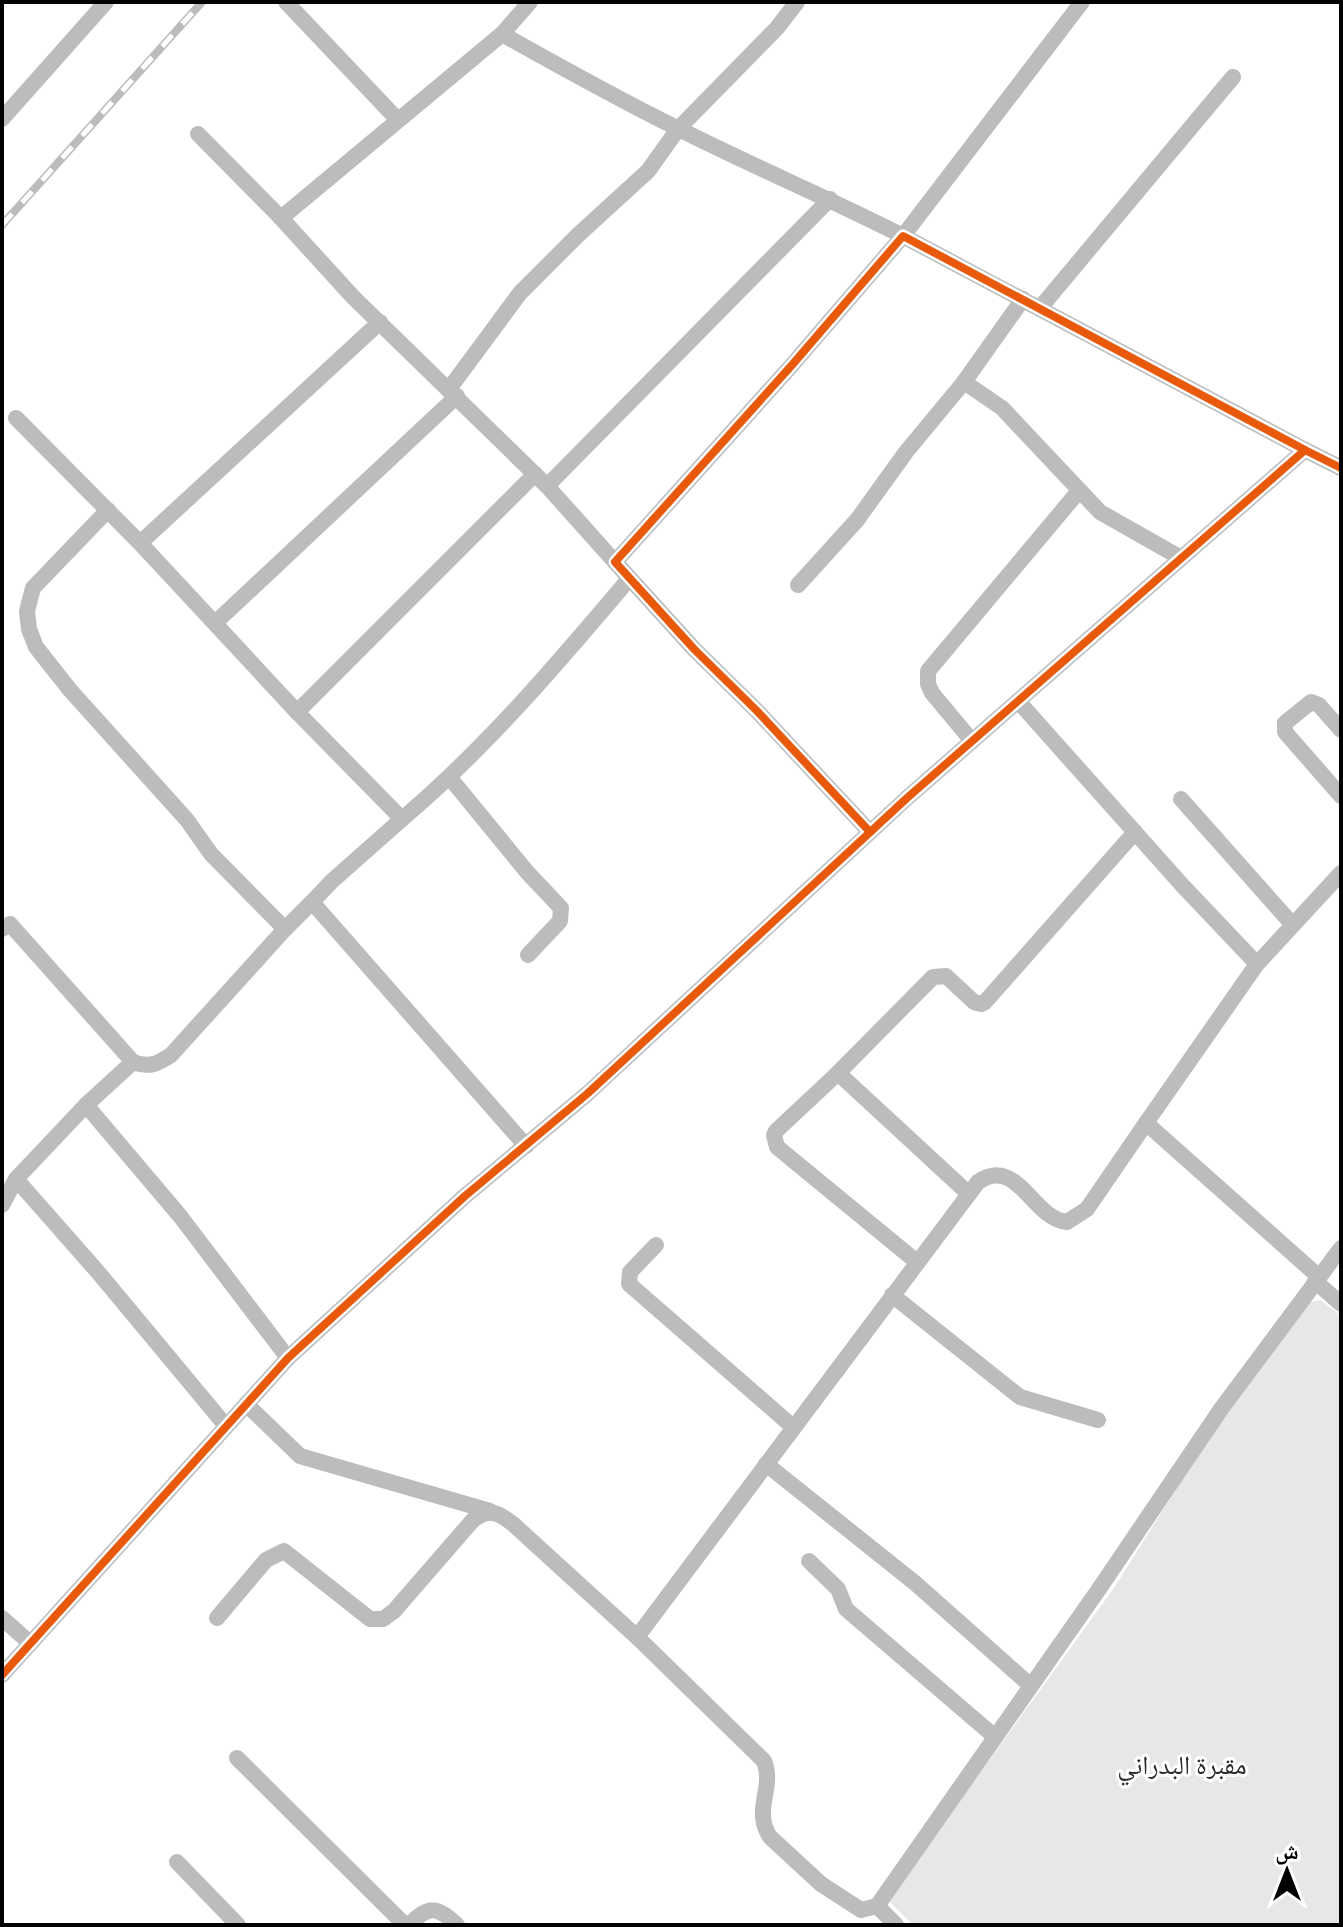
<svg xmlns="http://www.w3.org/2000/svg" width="1343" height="1927" viewBox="0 0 1343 1927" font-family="Cabin,'Noto Naskh Arabic',sans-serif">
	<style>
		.green { fill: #e7e7e7 }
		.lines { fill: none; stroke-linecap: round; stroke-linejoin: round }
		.street { stroke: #bcbcbc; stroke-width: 16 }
		.rail-casing { stroke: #bcbcbc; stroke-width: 8 }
		.rail { stroke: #fff; stroke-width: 5; stroke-dasharray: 15; stroke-linecap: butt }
		.cycleway-casing { stroke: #fff; stroke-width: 13 }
		.cycleway { stroke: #e8590c; stroke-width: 8 }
		.labels { text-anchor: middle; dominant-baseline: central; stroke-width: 6; stroke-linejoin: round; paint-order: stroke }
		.park-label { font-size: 26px; fill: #2b2b2b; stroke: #fff }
	</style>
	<rect width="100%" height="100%" fill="#fff"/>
	<polygon class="green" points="1320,1300 1341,1315 1341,1925 913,1925 888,1900 1114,1588 1207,1440 1309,1302"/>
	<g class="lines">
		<g class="street">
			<polyline points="286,2 397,119"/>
			<polyline points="502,34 530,2"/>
			<polyline points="2,119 106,2"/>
			<path d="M198 134 281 218 502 34C559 66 616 98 675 127 750 165 828 198 903 236L1082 2"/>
			<polyline points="281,218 353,297 547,486 615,562"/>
			<polyline points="1040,308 1233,77"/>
			<polyline points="964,382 1002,408 1100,512 1181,558"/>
			<polyline points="449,389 520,293 578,235 648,171 678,129 777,28 797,2"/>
			<polyline points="16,418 140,543 297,712"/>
			<polyline points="547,486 830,199"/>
			<polyline points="108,510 33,588 27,611 29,629 36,647 70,690 187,820 211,854 285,929"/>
			<polyline points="140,543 380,322"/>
			<polyline points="798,585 857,520 906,452 964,382 1023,299"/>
			<polyline points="215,623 457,396"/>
			<polyline points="1018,701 1182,885 1257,964"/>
			<polyline points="1341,730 1319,705 1311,702 1285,723 1285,732 1341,796"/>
			<polyline points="972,741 932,693 928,684 928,671 1078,492"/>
			<polyline points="450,778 527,872 561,908 560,921 528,955"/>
			<polyline points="1181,799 1292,924"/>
			<path d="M402 819C486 748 558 663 629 579"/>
			<polyline points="870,832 757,711 694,649 615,562 792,365 903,236 1305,450"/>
			<path d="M2 929 10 924 133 1062C150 1068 157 1064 171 1055L285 929 312 902"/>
			<polyline points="838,1073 969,1194"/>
			<polyline points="86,1105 133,1062"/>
			<polyline points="526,1146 312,902 332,881 402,819 297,712 535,474"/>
			<polyline points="2,1205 16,1179"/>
			<polyline points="656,1245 630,1272 629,1284 793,1427"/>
			<polyline points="917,1262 777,1147 774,1135 776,1131 838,1073 933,977 946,976 974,1002 981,1004 985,1002 1135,832"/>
			<polyline points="1318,1276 1146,1123 1257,964 1341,873"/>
			<polyline points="1315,1281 1341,1304"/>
			<polyline points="892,1295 1020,1397 1098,1420"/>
			<polyline points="246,1404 300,1456 490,1511"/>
			<polyline points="226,1426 97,1271 16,1179 86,1105 180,1216 288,1358"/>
			<polyline points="766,1464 915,1583 1030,1685"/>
			<polyline points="809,1561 838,1589 846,1609 994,1736"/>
			<polyline points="2,1618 30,1643"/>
			<path d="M217 1618 266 1560 284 1551 370 1619H383L394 1611 473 1520C489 1508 498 1512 513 1524L637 1637"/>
			<polyline points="2,1675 288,1358 465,1196 587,1094 907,798 1305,450 1341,468"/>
			<polyline points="237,1758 405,1925"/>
			<polyline points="177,1862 238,1925"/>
			<polyline points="877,1906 1099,1589 1221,1409 1341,1248"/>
			<path d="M409 1925C429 1905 437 1906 457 1925"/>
			<path d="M896 1925 877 1906 861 1910 821 1884 770 1837C752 1809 775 1789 764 1761L637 1637 978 1182C1018 1155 1032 1219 1067 1222L1087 1209 1146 1123"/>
		</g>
		<defs>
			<polyline id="rail" points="2,225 202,2"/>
		</defs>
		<use href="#rail" class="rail-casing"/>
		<use href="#rail" class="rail"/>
		<defs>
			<g id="cycleway">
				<polyline points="870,832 757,711 694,649 615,562 792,365 903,236 1305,450"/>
				<polyline points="2,1675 288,1358 465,1196 587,1094 907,798 1305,450 1341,468"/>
			</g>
		</defs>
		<use href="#cycleway" class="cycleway-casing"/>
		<use href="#cycleway" class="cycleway"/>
	</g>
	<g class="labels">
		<g class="park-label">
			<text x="1182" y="1765">مقبرة البدراني</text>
		</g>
	</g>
	<rect width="1343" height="1927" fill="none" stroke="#000000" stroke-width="8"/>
	<g transform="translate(1287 1871)" stroke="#ffffff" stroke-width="6" paint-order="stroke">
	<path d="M0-6L14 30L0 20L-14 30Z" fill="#000000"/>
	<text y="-12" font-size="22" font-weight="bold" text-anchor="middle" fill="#000000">ش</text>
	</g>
</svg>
